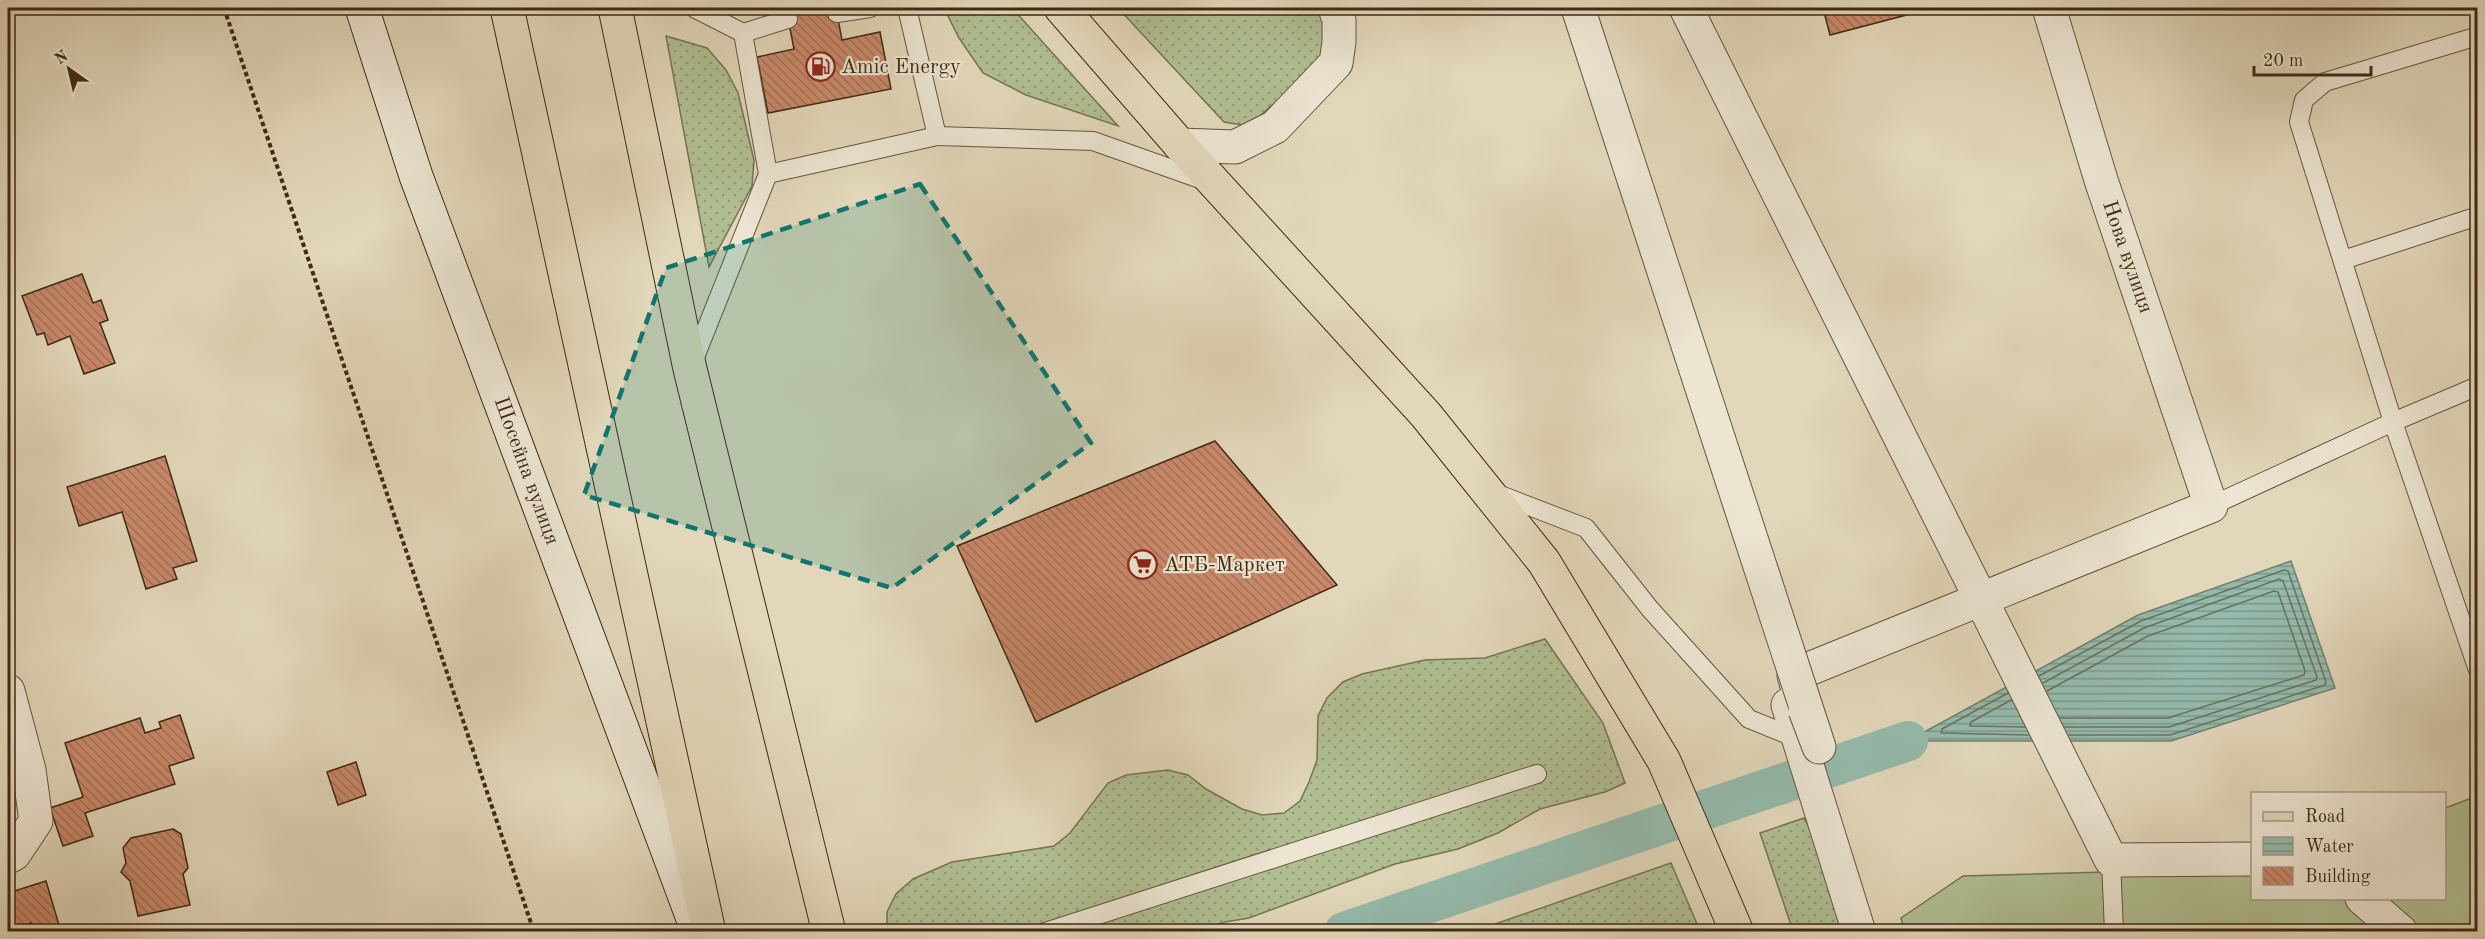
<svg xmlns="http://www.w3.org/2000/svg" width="2485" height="939" viewBox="0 0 2485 939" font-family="'Old Standard TT',serif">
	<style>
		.grass { fill: url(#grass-dots); stroke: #777453; stroke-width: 1.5 }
		.garden { fill: #b0bf92; stroke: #777453; stroke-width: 1.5 }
		.water { fill: url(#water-rules); stroke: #72806f; stroke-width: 1.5 }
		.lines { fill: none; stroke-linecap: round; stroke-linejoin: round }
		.shore { stroke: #6a7260; stroke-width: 1.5 }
		.canal { stroke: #95baac; stroke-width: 40 }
		.building { fill: url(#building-back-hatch); stroke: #3e2a14; stroke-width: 1.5 }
		.lane-casing { stroke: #67553e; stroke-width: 20 }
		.street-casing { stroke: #67553e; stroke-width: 35 }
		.secondary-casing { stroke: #3e2a14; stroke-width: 35 }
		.primary-casing { stroke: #3e2a14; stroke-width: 35 }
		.highway-casing { stroke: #3e2a14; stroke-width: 35 }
		.path { stroke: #3e2a14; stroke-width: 4; stroke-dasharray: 4.5 3; stroke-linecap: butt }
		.lane { stroke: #ece5d2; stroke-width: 18 }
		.street { stroke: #ece5d2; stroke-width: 33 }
		.secondary { stroke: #ece5d2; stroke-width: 33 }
		.primary { stroke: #e2d7ba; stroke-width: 33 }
		.highway { stroke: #e2d7ba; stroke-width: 33 }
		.street-bridge-casing { stroke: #67553e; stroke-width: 35; stroke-linecap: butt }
		.street-bridge { stroke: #ece5d2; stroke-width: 33 }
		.marked { fill: #0f766e; fill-opacity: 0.2; stroke: #0f766e; stroke-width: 4.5; stroke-dasharray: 12 8; stroke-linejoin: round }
		.labels { text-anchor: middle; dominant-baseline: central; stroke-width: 4.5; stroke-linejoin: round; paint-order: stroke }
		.poi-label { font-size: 21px; fill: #3e2a14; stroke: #ece5d2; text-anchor: start }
		.street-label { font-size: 21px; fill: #3e2a14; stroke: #ece5d2 }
	</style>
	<defs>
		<pattern id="grass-dots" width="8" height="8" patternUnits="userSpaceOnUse" patternTransform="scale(1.5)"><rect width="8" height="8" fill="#b0bf92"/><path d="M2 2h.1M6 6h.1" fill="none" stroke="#919b76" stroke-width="1.8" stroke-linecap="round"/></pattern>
		<pattern id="water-rules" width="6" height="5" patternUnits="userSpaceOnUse" patternTransform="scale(1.5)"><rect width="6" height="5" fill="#95baac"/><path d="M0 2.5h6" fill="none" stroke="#7b978b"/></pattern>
		<pattern id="building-back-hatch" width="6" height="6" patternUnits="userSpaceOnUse" patternTransform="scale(1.5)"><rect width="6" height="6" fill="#c9896a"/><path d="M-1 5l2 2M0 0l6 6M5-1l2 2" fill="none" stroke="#a57056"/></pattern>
	</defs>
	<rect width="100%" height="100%" fill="#e2d7ba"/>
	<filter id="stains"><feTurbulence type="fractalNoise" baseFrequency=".00333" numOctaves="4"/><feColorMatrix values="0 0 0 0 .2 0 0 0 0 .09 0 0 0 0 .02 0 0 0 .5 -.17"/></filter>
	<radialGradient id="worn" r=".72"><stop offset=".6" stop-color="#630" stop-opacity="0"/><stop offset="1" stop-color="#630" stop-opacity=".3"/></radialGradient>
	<g class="grass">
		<polygon points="944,8 1012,8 1118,126 1026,95 983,73 959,38"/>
		<polygon points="1118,8 1323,8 1326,56 1288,95 1272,105 1259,117 1242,125 1224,122"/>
		<polygon points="666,36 707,48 726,70 738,93 754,160 752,186 709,267"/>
		<polygon points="1545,639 1603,723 1625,783 1605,792 1540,809 1498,833 1458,849 1395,864 1249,918 1225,922 1196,931 887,931 887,912 896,894 913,879 952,862 1054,846 1070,833 1108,783 1126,775 1168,770 1188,775 1206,789 1242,809 1262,815 1284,813 1300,801 1309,782 1317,760 1318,716 1327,698 1343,682 1362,674 1425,660 1485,658"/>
		<polygon points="1804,818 1850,898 1860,931 1793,931 1760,833"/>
		<polygon points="1671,863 1700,931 1475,931"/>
	</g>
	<polygon class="garden" points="2477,796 2477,931 1904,932 1901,918 1963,876 2183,870 2252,856 2252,898 2444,898 2445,808"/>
	<polygon class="water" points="2291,561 2335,688 2171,741 1908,741 2138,615"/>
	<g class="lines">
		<g class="shore">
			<polyline points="2039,676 2141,621 2284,570 2288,571 2326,682 2325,685 2170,735 2069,735"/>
			<polyline points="2043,683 2144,628 2279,579 2283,581 2317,677 2316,680 2169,727 2065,727"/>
			<polyline points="2047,691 2148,636 2274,591 2278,592 2305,671 2304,675 2168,718 2060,718"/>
			<polyline points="2008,693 1942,729 1941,733 2028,735"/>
			<polyline points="2011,700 1971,722 1970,726 2025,727"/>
		</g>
		<polyline class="canal" points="1344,932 1908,741"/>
	</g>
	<g class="building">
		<polygon points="786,8 836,8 842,40 880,32 891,89 768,113 757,57 794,49"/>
		<polygon points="1823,8 1921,8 1922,11 1830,35"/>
		<polygon points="82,274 93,303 101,300 108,320 100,323 115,363 84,374 70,336 48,345 44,333 37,335 22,296"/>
		<polygon points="1215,441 1337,585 1036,722 957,546"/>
		<polygon points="165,456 197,561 173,568 177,579 146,589 122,512 79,526 67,487"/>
		<polygon points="180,715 194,758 169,766 175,784 85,813 93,836 63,846 50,808 83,797 65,743 140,718 145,733 161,728 159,722"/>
		<polygon points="356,762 366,795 338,805 327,772"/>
		<polygon points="173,829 181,834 188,868 183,874 190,905 138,916 130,881 121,872 126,863 123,848 131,838"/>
		<polygon points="46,881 61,932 33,932 31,923 8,931 8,893"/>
	</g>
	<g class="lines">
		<defs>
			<g id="lane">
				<polyline points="907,8 937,136 1093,141 1206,181"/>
				<polyline points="837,13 870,8"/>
				<polyline points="743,33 788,19"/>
				<polyline points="2478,36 2325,82 2304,100 2299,122 2393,422 2478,670"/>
				<polyline points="768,174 937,136"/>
				<polyline points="2343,260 2478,216"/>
				<polyline points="693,362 768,174 743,33 694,8"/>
				<polyline points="1495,493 1586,528 1650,609 1749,719 1801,740"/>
				<polyline points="2211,506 2393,422 2478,386"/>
				<polyline points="2111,860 2114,932"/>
				<polyline points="1045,932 1537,774"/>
			</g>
			<g id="street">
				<polyline points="1686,8 2111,860 2252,859"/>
				<polyline points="1180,145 1235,147 1275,127 1336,63 1339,42 1339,20 1335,8"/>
				<polyline points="8,691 29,770 36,821 14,854 8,857"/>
				<polyline points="1801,700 1794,675 2211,506 2101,180 2049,8"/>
				<polyline points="1788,705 1859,932"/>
				<polyline points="2362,898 2401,932"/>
			</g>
			<polyline id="secondary" points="362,8 416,176 698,932"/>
			<polyline id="primary" points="615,8 690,369 829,932"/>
			<g id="highway">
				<polyline points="507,8 709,932"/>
				<polyline points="1061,8 1180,145 1426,415 1544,562 1664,761 1737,932"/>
			</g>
		</defs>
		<use href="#lane" class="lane-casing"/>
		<use href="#street" class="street-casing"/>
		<use href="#secondary" class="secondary-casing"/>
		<use href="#primary" class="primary-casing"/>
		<use href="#highway" class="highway-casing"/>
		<polyline class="path" points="224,8 534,932"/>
		<use href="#lane" class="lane"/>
		<use href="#street" class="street"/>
		<use href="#secondary" class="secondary"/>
		<use href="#primary" class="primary"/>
		<use href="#highway" class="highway"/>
		<defs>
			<polyline id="street-bridge" points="1578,8 1819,747 1805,710"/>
		</defs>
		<use href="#street-bridge" class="street-bridge-casing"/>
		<use href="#street-bridge" class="street-bridge"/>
	</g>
	<path class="marked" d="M920 184 1091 443 892 588 584 495 666 268Z"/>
	<defs>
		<symbol id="fuel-ring" viewBox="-11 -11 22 22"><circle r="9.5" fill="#ece5d2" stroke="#8f2418" stroke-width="1.5"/><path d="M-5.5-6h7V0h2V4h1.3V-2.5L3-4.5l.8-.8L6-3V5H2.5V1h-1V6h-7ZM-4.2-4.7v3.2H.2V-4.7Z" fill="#8f2418"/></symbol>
		<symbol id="supermarket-ring" viewBox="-11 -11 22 22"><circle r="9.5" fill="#ece5d2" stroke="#8f2418" stroke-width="1.5"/><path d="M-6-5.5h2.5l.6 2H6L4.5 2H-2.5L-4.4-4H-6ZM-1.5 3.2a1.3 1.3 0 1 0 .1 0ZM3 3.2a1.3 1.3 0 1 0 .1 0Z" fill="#8f2418"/></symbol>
	</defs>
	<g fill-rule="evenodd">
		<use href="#fuel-ring" x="804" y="50" width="33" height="33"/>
		<use href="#supermarket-ring" x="1126" y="548" width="33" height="33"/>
	</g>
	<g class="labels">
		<g class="poi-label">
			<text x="841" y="67">Amic Energy</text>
			<text x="1164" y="565">АТБ-Маркет</text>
		</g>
		<g class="street-label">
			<text transform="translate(2127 257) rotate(71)">Нова вулиця</text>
			<text transform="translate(526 471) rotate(70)">Шосейна вулиця</text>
		</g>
	</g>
	<rect width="2485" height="939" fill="none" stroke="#e2d7ba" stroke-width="30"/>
	<rect x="9" y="9" width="2467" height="921" fill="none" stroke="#3e2a14" stroke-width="3"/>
	<rect x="15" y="15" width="2455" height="909" fill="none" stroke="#3e2a14" stroke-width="1.5"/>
	<rect x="2251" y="792" width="195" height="108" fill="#ece5d2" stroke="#a69a86" stroke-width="1.5"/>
	<rect x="2263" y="812" width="30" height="9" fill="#e2d7ba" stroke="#a69a86" stroke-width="1.5"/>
	<text x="2305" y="822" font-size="18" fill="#3e2a14">Road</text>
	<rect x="2263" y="837" width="30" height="18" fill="url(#water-rules)" stroke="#a69a86" stroke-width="1.5"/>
	<text x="2305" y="852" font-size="18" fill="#3e2a14">Water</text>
	<rect x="2263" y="867" width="30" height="18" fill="url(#building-back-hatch)" stroke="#a69a86" stroke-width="1.5"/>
	<text x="2305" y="882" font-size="18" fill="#3e2a14">Building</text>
	<g transform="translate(69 69) rotate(326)" stroke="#ece5d2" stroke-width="4.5" paint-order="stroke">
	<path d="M0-4.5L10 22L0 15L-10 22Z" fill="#3e2a14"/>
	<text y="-9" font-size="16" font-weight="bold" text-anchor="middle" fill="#3e2a14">N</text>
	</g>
	<path d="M2254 66v9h117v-9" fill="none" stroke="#3e2a14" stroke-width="3"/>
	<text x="2263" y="66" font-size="18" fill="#3e2a14" stroke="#ece5d2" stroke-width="4.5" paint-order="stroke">20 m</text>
	<rect width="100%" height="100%" filter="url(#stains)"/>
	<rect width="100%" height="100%" fill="url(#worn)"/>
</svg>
